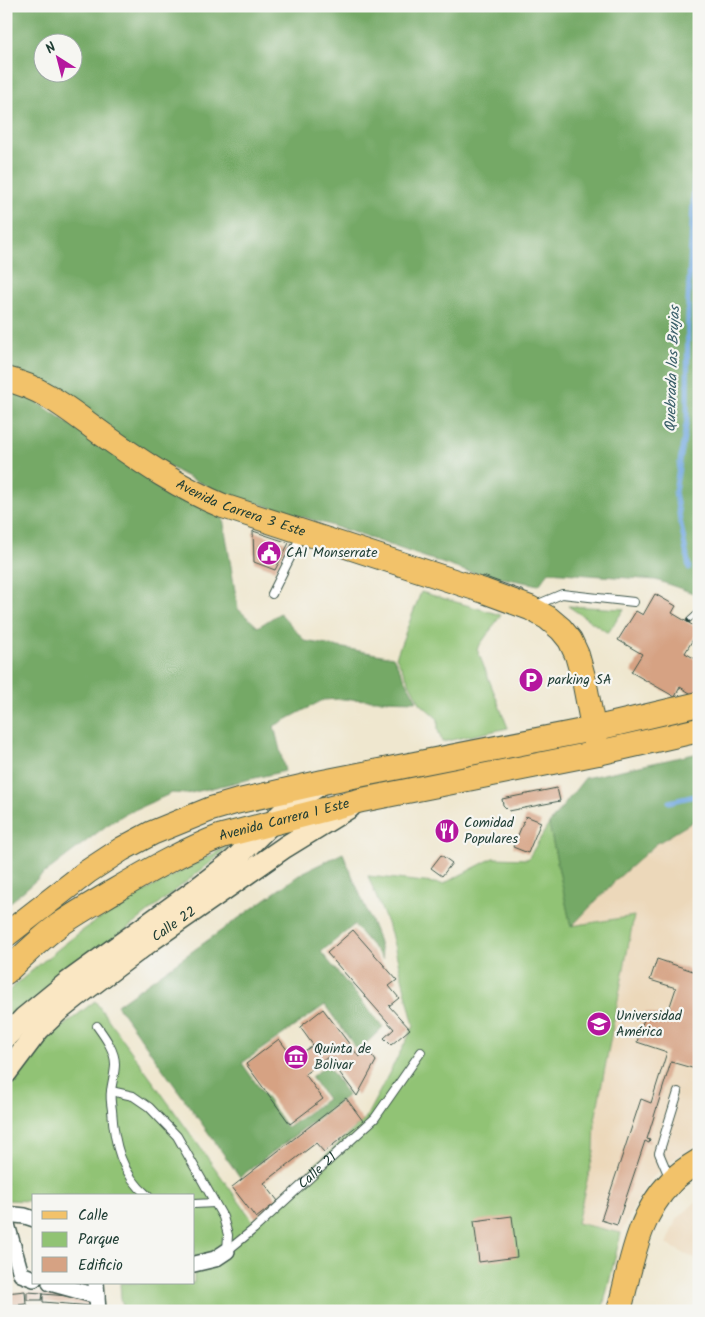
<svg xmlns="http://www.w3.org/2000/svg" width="705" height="1317" viewBox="0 0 705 1317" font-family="Kalam,sans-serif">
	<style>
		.built { fill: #ecd8ba }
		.green { fill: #91c374; stroke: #588054 }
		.forest { fill: #74a966; stroke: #4a734d; fill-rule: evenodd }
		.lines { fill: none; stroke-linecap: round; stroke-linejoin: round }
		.stream { stroke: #73a9e1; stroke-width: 5 }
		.building { fill: #d6a283 }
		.lane-casing { stroke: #3e564b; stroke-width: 10 }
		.street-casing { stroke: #3e564b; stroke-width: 18 }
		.secondary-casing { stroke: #3e564b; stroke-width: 24 }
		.primary-casing { stroke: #3e564b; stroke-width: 26 }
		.lane { stroke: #fff; stroke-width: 8 }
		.street { stroke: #fff; stroke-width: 15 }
		.secondary { stroke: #fae7c3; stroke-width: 21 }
		.primary { stroke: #f2c26a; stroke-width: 24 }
		.rail-casing { stroke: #1f3d34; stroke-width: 5.5 }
		.rail { stroke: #f6f6f2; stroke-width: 4; stroke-dasharray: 11; stroke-linecap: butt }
		.labels { text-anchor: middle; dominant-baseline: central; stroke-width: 4.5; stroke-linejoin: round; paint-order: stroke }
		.street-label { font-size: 14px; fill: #1f3d34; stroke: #f6f6f2 }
		.poi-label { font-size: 14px; fill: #1f3d34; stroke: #f6f6f2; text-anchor: start }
		.water-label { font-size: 15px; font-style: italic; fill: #385d68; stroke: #f6f6f2 }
	</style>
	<rect width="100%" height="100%" fill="#f6f6f2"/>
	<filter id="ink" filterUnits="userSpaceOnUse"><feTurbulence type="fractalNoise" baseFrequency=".02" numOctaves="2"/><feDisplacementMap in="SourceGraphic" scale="10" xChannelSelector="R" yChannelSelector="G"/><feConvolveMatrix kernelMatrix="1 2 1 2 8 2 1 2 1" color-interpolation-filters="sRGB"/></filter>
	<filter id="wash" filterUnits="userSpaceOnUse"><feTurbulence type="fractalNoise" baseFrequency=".0096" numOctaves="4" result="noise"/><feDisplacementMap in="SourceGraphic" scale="20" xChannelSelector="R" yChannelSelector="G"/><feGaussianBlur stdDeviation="1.12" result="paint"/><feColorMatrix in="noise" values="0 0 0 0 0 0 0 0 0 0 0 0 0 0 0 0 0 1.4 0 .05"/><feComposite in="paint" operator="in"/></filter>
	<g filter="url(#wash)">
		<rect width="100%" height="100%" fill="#efe7cf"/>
		<g class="built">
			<polygon points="699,818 699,1144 672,1160 656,1174 648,1183 638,1199 621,1233 602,1311 232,1311 571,927 618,878 656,844"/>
			<polygon points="699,1199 699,1261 666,1244 676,1220"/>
		</g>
		<g class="green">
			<polygon points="421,592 501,615 477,649 508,728 442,742 438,730 438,719 420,703 396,657"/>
			<polygon points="568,606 624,609 608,633"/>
			<polygon points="549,824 571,926 634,916 595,1120 594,1151 577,1223 621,1233 602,1311 124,1310 121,1298 120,1283 194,1283 194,1196 34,1196 34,1203 30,1201 6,1200 6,1086 34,1049 95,1001 253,1221 365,1119 414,1026 391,933 368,876 443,884 493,858 528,859"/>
			<path d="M230 845 210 863 6 1025V993C36 967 64 943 96 921 139 893 185 869 230 845Z"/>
		</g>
		<g class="forest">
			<path d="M6 6H699V595L656 580 549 572 539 585 465 571 346 530 217 491 182 474 6 373ZM42 42H72V72H42Z"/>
			<polygon points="6,384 24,393 157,484 223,518 238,609 258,627 280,613 305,641 393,657 417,701 339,699 323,700 274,726 285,771 186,794 172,793 123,815 106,826 42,875 6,906"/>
			<polygon points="699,753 699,818 656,844 618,878 571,927 549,824 585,778"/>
			<polygon points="343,853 377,936 383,959 354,925 321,952 383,1027 358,1051 325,1005 242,1063 287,1128 327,1099 311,1077 327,1065 348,1095 240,1177 117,1005 302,873"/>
		</g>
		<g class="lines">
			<g class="stream">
				<polyline points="689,568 675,492 687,419 688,301 694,184 699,169"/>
				<polyline points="669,802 699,795"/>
			</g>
		</g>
		<g id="blocks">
			<g class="building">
				<polygon points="253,531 289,543 275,570 254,562"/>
				<polygon points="483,576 524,591 523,595 481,580"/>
				<polygon points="655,594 676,606 672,613 699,629 685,653 699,661 699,690 695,696 680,687 675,697 631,672 642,654 618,640 636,611 643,615"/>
				<polygon points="557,788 560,801 509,811 503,805 502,799"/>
				<polygon points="526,816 541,822 528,853 513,847"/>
				<polygon points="441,855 452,863 442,876 431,868"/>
				<polygon points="353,930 397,980 389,986 399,998 389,1006 410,1029 391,1045 384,1038 394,1029 327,953"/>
				<polygon points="657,959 699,973 699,1070 671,1062 647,1139 650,1140 649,1143 645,1141 617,1225 601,1220 641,1099 651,1103 667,1052 637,1042 646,1012 666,1018 676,988 650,980"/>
				<polygon points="323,1009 359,1057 368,1050 376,1061 357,1096 328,1057 305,1074 323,1099 290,1124 246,1064 279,1039 294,1059 313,1045 300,1027"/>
				<polygon points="346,1098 363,1121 324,1152 316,1143 264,1183 278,1201 256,1218 232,1187"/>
				<polygon points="512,1216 517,1257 479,1262 474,1221"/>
				<polygon points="25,1291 26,1304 6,1306 6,1293"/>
				<polygon points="27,1292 43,1293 42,1300 27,1300"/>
				<polygon points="43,1294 93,1298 92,1306 43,1302"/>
				<polygon points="28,1305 29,1311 6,1311 6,1307"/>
			</g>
		</g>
	</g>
	<g filter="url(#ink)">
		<use href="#blocks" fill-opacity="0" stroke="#3e564b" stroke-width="1"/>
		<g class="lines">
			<defs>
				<g id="lane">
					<polyline points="272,594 302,534"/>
					<polyline points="536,605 562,594 634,602"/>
					<path d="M97 1026C105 1037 115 1051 115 1064 115 1073 112 1082 111 1091 110 1097 111 1104 112 1110 114 1143 121 1174 148 1196"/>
					<polyline points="111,1091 133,1096 149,1107 177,1136 223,1217 228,1235 227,1251"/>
					<polyline points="670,1179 659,1153 678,1092"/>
					<polyline points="194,1204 215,1203"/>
					<path id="s1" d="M227 1251 254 1229 375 1118 421 1052"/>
				</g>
				<g id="street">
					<polyline points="6,1214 25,1216 34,1219"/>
					<polyline points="6,1221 21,1274 34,1279"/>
					<polyline points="194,1264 215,1259 227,1251"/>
					<polyline points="50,1283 97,1296"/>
					<polyline points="96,1283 98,1311"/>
				</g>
				<g id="secondary">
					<polyline points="6,1037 24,1018 67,983 194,891 234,860 292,803 321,784"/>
					<path id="s2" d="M6 1073 39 1029 57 1012 77 996 153 939 285 847 350 807"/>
				</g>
				<g id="primary">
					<path id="s3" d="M6 379C45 388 74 414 105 436 143 463 180 488 223 506L484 591 530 608 548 618 561 629 570 640 577 655 584 680 598 753"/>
					<polyline points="6,935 87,872 122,849 152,833 211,809 235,802 323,782 593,729 699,704"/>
					<path id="s4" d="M6 972C22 957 38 941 55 928 74 914 96 902 116 890 150 870 185 850 222 836L362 800 598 753 699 730"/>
					<path d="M619 1311C631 1266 637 1216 671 1182 679 1173 689 1167 699 1161"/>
				</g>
			</defs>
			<use href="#lane" class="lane-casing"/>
			<use href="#street" class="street-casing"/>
			<use href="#secondary" class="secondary-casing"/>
			<use href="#primary" class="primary-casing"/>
			<use href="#lane" class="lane"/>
			<use href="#street" class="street"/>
			<use href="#secondary" class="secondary"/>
			<use href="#primary" class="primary"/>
			<defs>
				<polyline id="rail" points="689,620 699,611"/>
			</defs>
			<use href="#rail" class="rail-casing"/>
			<use href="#rail" class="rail"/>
		</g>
	</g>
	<defs>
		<symbol id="civic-disc" viewBox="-11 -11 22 22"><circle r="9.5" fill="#b5179e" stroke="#f6f6f2"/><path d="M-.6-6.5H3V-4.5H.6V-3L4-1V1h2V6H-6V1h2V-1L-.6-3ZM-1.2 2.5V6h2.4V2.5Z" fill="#fff"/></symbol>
		<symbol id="parking-disc" viewBox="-11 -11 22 22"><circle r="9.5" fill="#b5179e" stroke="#f6f6f2"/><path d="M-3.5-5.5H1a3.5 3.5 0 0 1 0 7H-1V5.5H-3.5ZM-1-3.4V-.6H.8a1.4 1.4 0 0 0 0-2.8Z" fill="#fff"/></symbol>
		<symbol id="restaurant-disc" viewBox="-11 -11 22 22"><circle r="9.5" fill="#b5179e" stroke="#f6f6f2"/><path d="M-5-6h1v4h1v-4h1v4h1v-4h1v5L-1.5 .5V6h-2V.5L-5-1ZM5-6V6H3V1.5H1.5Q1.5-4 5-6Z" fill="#fff"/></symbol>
		<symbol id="university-disc" viewBox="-11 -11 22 22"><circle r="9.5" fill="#b5179e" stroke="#f6f6f2"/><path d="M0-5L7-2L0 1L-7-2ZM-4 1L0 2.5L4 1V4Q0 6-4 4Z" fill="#fff"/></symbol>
		<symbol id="museum-disc" viewBox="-11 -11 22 22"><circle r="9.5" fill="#b5179e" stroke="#f6f6f2"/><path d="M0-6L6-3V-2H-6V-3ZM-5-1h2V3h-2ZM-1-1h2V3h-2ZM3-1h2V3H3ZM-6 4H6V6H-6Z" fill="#fff"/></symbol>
	</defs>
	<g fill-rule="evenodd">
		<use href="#civic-disc" x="255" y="539" width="28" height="28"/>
		<use href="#parking-disc" x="517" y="666" width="28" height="28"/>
		<use href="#restaurant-disc" x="433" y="817" width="28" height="28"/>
		<use href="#university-disc" x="585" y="1010" width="28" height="28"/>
		<use href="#museum-disc" x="282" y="1043" width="28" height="28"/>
	</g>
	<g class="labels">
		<g class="street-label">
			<text stroke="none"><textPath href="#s3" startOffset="270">Avenida Carrera 3 Este</textPath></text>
			<text stroke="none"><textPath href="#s4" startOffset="321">Avenida Carrera 1 Este</textPath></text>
			<text stroke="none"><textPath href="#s2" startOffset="226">Calle 22</textPath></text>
			<text stroke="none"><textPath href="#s1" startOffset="121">Calle 21</textPath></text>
		</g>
		<g class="poi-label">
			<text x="286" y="553">CAI Monserrate</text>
			<text x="548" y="680">parking SA</text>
			<text x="464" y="823">Comidad<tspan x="464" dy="16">Populares</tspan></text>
			<text x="616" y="1016">Universidad<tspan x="616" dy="16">América</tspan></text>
			<text x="314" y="1049">Quinta de<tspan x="314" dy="16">Bolivar</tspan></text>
		</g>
		<g class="water-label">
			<text transform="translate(673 369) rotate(-88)">Quebrada las Brujas</text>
		</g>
	</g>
	<rect width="705" height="1317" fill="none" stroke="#f6f6f2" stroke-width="25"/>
	<rect x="32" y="1194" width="162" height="90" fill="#f6f6f2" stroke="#a0aca6"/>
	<rect x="42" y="1211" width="25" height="8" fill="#f2c26a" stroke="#a0aca6"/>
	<text x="78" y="1220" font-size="15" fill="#1f3d34">Calle</text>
	<rect x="42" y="1232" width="25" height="15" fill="#91c374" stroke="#a0aca6"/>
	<text x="78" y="1244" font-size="15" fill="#1f3d34">Parque</text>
	<rect x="42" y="1257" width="25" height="15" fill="#d6a283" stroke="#a0aca6"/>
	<text x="78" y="1270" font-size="15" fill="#1f3d34">Edificio</text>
	<g transform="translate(58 58) rotate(324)"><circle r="24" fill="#f6f6f2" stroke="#a0aca6"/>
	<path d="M0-4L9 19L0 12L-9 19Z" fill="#b5179e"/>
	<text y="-8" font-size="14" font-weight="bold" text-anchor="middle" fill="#1f3d34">N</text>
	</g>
</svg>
